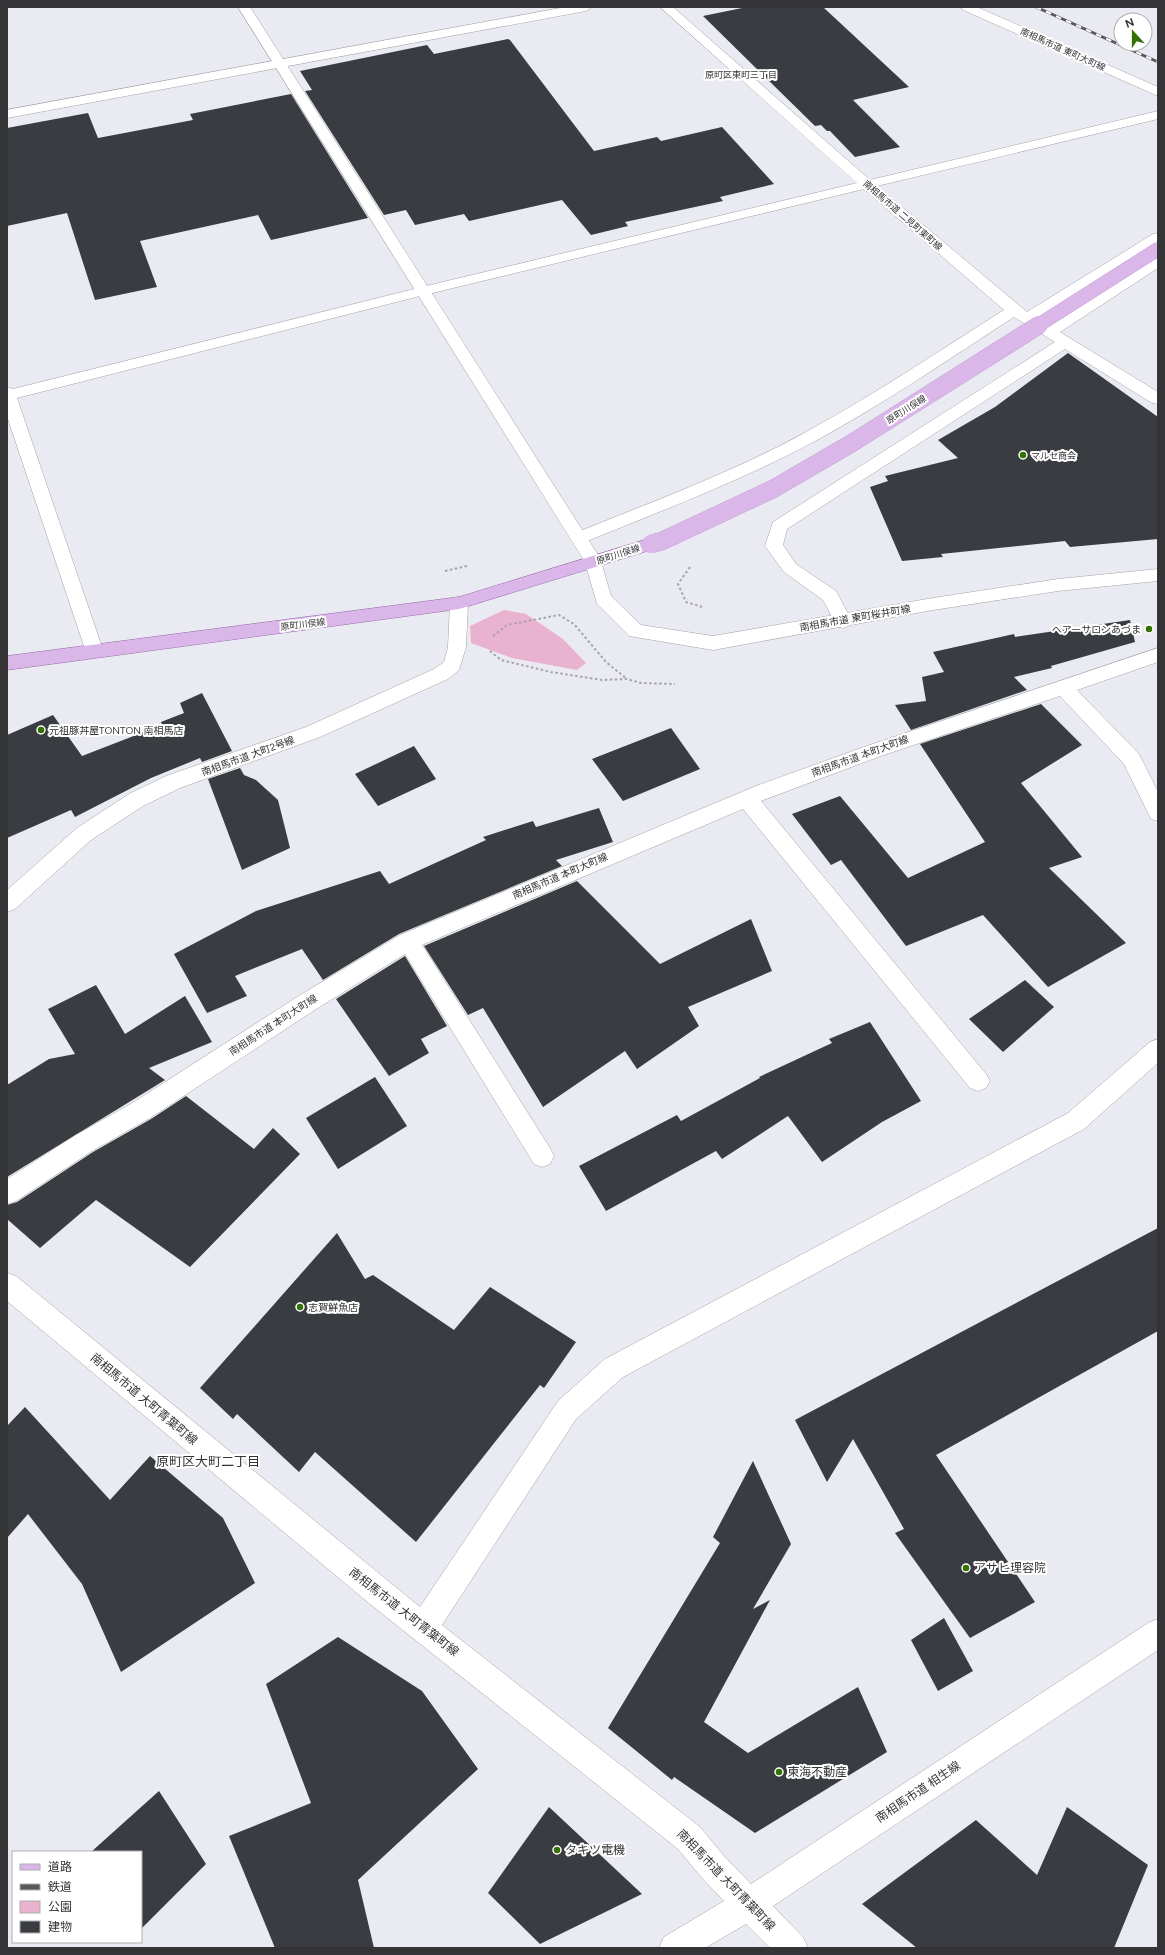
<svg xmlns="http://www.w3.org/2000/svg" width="1165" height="1955" viewBox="0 0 1165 1955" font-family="Figtree,'Noto Sans JP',sans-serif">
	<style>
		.green { fill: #e9b3d0 }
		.building { fill: #393d41 }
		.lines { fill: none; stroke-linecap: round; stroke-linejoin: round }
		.street-casing { stroke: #a3a3aa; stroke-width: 1 }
		.secondary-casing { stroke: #a3a3aa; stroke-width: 1 }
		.primary-casing { stroke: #9069a2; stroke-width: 1 }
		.path { stroke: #a4a4aa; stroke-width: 2; stroke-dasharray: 2.5 2.5; stroke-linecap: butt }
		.street { fill: #fff; fill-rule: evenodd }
		.secondary { fill: #fff; fill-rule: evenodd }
		.primary { fill: #dab6e9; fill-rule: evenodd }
		.rail-casing { stroke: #59595d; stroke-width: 3 }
		.rail { stroke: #fff; stroke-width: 2; stroke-dasharray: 5.5; stroke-linecap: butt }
		.primary-bridge-far1-casing { stroke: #9069a2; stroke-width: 14; stroke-linecap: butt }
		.primary-bridge-casing { stroke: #9069a2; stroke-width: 18; stroke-linecap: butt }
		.primary-bridge-far1 { stroke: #dab6e9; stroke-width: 14 }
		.primary-bridge { stroke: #dab6e9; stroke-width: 18 }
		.poi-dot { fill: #357206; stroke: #fff; stroke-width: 1.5 }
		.labels { text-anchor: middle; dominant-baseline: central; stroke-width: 4; stroke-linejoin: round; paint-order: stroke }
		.far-street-label { font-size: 9px; fill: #343437; stroke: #fff }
		.far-neighbourhood-label { font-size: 9px; fill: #343437; stroke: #fff }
		.far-poi-label { font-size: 9px; fill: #343437; stroke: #fff; text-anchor: start }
		.street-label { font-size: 10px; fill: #343437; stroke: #fff }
		.poi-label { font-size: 10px; fill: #343437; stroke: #fff; text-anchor: start }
		.near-street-label { font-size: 12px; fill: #343437; stroke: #fff }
		.near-poi-label { font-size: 12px; fill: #343437; stroke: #fff; text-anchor: start }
		.near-neighbourhood-label { font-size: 13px; fill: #343437; stroke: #fff }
	</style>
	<rect width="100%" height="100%" fill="#eaeaf2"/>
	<polygon class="green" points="504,610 526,614 563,639 586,663 577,670 512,658 471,643 470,626"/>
	<g class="building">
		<polygon points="747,7 823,7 909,87 853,100 900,147 855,157 830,131 827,131 821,125 815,126 703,16"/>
		<polygon points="508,39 510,40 594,151 657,137 661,141 722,127 774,184 720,197 723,201 625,222 628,226 591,235 562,200 469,221 464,214 415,225 406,210 384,215 305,91 312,90 300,71 427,45 434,54"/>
		<polygon points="291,94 368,218 271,240 258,215 140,241 157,287 95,300 67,213 7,226 7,128 88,113 98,138 193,120 190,114"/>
		<polygon points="1068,353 1158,417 1158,539 1070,547 1065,541 941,554 943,557 902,561 870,487 888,481 885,476 958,458 938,440 995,407"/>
		<polygon points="1130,620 1135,642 1051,666 1052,668 1014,677 1027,690 911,730 895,705 926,701 922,677 944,672 933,652 1014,634 1015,637"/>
		<polygon points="202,693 232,751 202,762 200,758 151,778 75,817 71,810 7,838 7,735 53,715 82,756 162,725 161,722 184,713 180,703"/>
		<polygon points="1041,704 1082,745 1021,783 1082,857 1049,868 1126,943 1048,987 983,915 906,946 841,860 831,865 792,814 840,796 908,878 985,842 920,744"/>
		<polygon points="671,728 700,769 623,801 592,759"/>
		<polygon points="414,746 436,779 378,806 355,774"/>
		<polygon points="240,768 244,775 256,780 278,800 290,848 242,870 208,779"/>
		<polygon points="599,808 613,842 556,860 562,866 399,934 323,980 302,949 235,976 247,996 207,1013 174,954 256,911 380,871 389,884 486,840 483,837 533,821 536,827"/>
		<polygon points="577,881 660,964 751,919 772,971 688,1007 699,1026 637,1069 625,1051 543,1107 483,1008 468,1015 424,946"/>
		<polygon points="405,956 447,1026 421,1039 429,1053 389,1076 336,999"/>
		<polygon points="1025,980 1054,1007 1003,1052 969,1019"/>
		<polygon points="96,985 125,1034 185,996 212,1042 149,1068 165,1080 7,1177 7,1085 49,1059 75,1054 48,1009"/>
		<polygon points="870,1022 921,1101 882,1122 822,1162 788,1116 722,1159 716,1151 606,1211 579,1166 677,1115 681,1121 760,1078 759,1077 832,1043 829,1039"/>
		<polygon points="375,1077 407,1126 338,1169 306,1118"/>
		<polygon points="186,1096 254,1149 273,1128 300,1154 190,1267 96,1200 40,1248 7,1219 7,1205 17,1202 93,1152 151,1119"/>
		<polygon points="1158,1228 1158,1331 936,1455 1035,1602 970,1638 895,1533 904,1529 853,1439 827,1482 795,1420"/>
		<polygon points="337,1233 365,1279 373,1275 454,1330 490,1287 576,1342 544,1388 540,1385 416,1542 315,1452 299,1472 237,1414 233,1419 200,1388"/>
		<polygon points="25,1407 110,1500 150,1456 223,1518 255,1583 121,1672 82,1584 28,1514 7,1538 7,1426"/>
		<polygon points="753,1461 791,1544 753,1609 770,1600 704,1722 748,1753 858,1687 887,1752 755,1833 674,1777 672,1780 608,1728 720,1543 713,1537"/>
		<polygon points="944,1618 973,1671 938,1691 911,1640"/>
		<polygon points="338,1637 422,1691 478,1769 358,1880 374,1948 275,1948 229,1836 311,1803 266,1684"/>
		<polygon points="159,1791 206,1864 141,1929 141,1852 91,1852"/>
		<polygon points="549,1807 642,1894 540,1944 488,1893"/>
		<polygon points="1067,1807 1148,1865 1114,1948 917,1948 862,1904 976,1820 1037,1875"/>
	</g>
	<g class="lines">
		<defs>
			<g id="street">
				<polygon points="566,7 592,7 586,11 7,118 7,110"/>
				<path d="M660 7H673L870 180 1158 111V119L877 186 1027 312 1153 234 1158 233V243L1038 318 1050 325 1153 259 1158 258V268L1060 332 1158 392V404L1152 403 1065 349 787 529 783 545 796 564 836 591 852 621 849 626 843 628 837 626 823 600 784 572 765 546 773 522 1055 342 1014 317C949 359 885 403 817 440 743 480 663 510 585 542L579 544 573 542 570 538 573 534C651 502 732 473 806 432 874 395 939 351 1004 310L864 189 424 295 17 398 103 650 101 655 94 657 87 655 7 416V387L13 389 422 287 857 183Z"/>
				<polygon points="961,7 977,7 1158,87 1158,96 963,10"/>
				<polygon points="459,597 465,598 468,603 466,647 459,670 448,679 320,737 180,788 143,806 91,840 15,909 7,912 7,890 77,828 129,794 166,776 306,727 434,669 444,662 448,647 450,603 453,598"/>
				<polygon points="1158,648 1158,662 1077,690 1139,754 1158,792 1158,821 1151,819 1124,764 1060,696 878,757 761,801 986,1074 990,1081 986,1088 978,1091 970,1088 743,809 422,945 550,1148 554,1156 550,1164 542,1167 534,1164 405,954 313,1011 150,1118 92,1151 16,1201 7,1204 7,1179 76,1135 134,1102 297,997 400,935 756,786 864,747"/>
				<polygon points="1158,1039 1158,1063 1084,1129 623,1377 576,1419 442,1625 700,1827 724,1856 751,1884 1148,1623 1158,1619 1158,1650 773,1906 803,1937 808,1948 770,1948 746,1924 705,1948 659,1948 664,1937 724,1901 702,1878 678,1849 370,1604 7,1301 7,1273 16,1276 420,1607 558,1401 605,1359 1068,1113 1150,1042"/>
			</g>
			<polygon id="secondary" points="238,7 250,7 600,558 611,596 641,625 713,636 933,598 1058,579 1158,569 1158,581 1058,591 933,610 713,650 629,636 597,604 585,562"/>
			<polygon id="primary" points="651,538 657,540 660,544 657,548 459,609 7,670 7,656 459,597"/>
		</defs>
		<use href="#street" class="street-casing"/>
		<use href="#secondary" class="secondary-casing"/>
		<use href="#primary" class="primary-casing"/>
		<g class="path">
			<polyline points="690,567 678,584 686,602 702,607"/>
			<polyline points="445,571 467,566"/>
			<polyline points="493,636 507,625 559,615 574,624 606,662 627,679"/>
			<polyline points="490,651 501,660 551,672 602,680 627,679 641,683 675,684"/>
		</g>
		<use href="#street" class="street"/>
		<use href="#secondary" class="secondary"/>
		<use href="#primary" class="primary"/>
		<defs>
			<polyline id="rail" points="1036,7 1158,62"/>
		</defs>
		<use href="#rail" class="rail-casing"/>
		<use href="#rail" class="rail"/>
		<defs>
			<polyline id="primary-bridge-far1" points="1037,326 1158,249"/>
			<polyline id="primary-bridge" points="651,544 662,541 773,489 852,443 1039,325"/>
		</defs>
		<use href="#primary-bridge-far1" class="primary-bridge-far1-casing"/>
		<use href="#primary-bridge" class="primary-bridge-casing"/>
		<use href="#primary-bridge-far1" class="primary-bridge-far1"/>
		<use href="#primary-bridge" class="primary-bridge"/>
	</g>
	<g class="poi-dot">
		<circle cx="1023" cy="455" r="4"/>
		<circle cx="1149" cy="629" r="4"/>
		<circle cx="41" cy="730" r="4"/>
		<circle cx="300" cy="1307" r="4"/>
		<circle cx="966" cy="1568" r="4"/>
		<circle cx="779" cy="1772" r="4"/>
		<circle cx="557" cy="1850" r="4"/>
	</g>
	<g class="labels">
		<g class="far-street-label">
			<text transform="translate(1063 49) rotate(24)">南相馬市道 東町大町線</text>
			<text transform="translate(903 215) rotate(41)">南相馬市道 二見町東町線</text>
			<text transform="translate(906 409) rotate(-32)">原町川俣線</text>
			<text transform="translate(618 554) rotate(-18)">原町川俣線</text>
			<text transform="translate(303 624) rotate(-7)">原町川俣線</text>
		</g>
		<g class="far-neighbourhood-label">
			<text x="741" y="74">原町区東町三丁目</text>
		</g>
		<g class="far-poi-label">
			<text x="1031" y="455">マルセ商会</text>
		</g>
		<g class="street-label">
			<text transform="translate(855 618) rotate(-10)">南相馬市道 東町桜井町線</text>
			<text transform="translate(248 756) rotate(-20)">南相馬市道 大町2号線</text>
			<text transform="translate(860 756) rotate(-20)">南相馬市道 本町大町線</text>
			<text transform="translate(560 876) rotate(-23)">南相馬市道 本町大町線</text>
			<text transform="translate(273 1025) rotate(-33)">南相馬市道 本町大町線</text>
		</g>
		<g class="poi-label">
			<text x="1141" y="629" text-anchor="end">ヘアーサロンあづま</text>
			<text x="49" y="730">元祖豚丼屋TONTON 南相馬店</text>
			<text x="308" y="1307">志賀鮮魚店</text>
		</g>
		<g class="near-street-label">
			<text transform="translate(144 1399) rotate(40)">南相馬市道 大町青葉町線</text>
			<text transform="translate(404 1612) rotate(38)">南相馬市道 大町青葉町線</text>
			<text transform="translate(918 1792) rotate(-34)">南相馬市道 相生線</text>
			<text transform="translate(726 1880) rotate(46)">南相馬市道 大町青葉町線</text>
		</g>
		<g class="near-poi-label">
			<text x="974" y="1568">アサヒ理容院</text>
			<text x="787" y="1772">東海不動産</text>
			<text x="565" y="1850">タキツ電機</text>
		</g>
		<g class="near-neighbourhood-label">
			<text x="208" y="1461">原町区大町二丁目</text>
		</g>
	</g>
	<rect width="1165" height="1955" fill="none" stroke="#343437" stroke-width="16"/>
	<rect x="12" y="1851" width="130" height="92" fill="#ffffff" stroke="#aeaeaf"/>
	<rect x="20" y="1864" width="20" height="6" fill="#dab6e9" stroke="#aeaeaf"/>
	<text x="48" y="1871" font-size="12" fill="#343437">道路</text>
	<rect x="20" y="1884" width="20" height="6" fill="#59595d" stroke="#aeaeaf"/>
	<text x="48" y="1891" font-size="12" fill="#343437">鉄道</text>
	<rect x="20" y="1901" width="20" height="12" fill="#e9b3d0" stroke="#aeaeaf"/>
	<text x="48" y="1911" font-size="12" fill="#343437">公園</text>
	<rect x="20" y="1921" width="20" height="12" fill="#393d41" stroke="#aeaeaf"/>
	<text x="48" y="1931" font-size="12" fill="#343437">建物</text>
	<g transform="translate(1133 32) rotate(339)"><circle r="19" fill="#ffffff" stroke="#aeaeaf"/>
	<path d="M0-3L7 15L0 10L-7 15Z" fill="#357206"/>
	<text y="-6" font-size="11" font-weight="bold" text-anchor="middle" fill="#343437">N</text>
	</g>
</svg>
